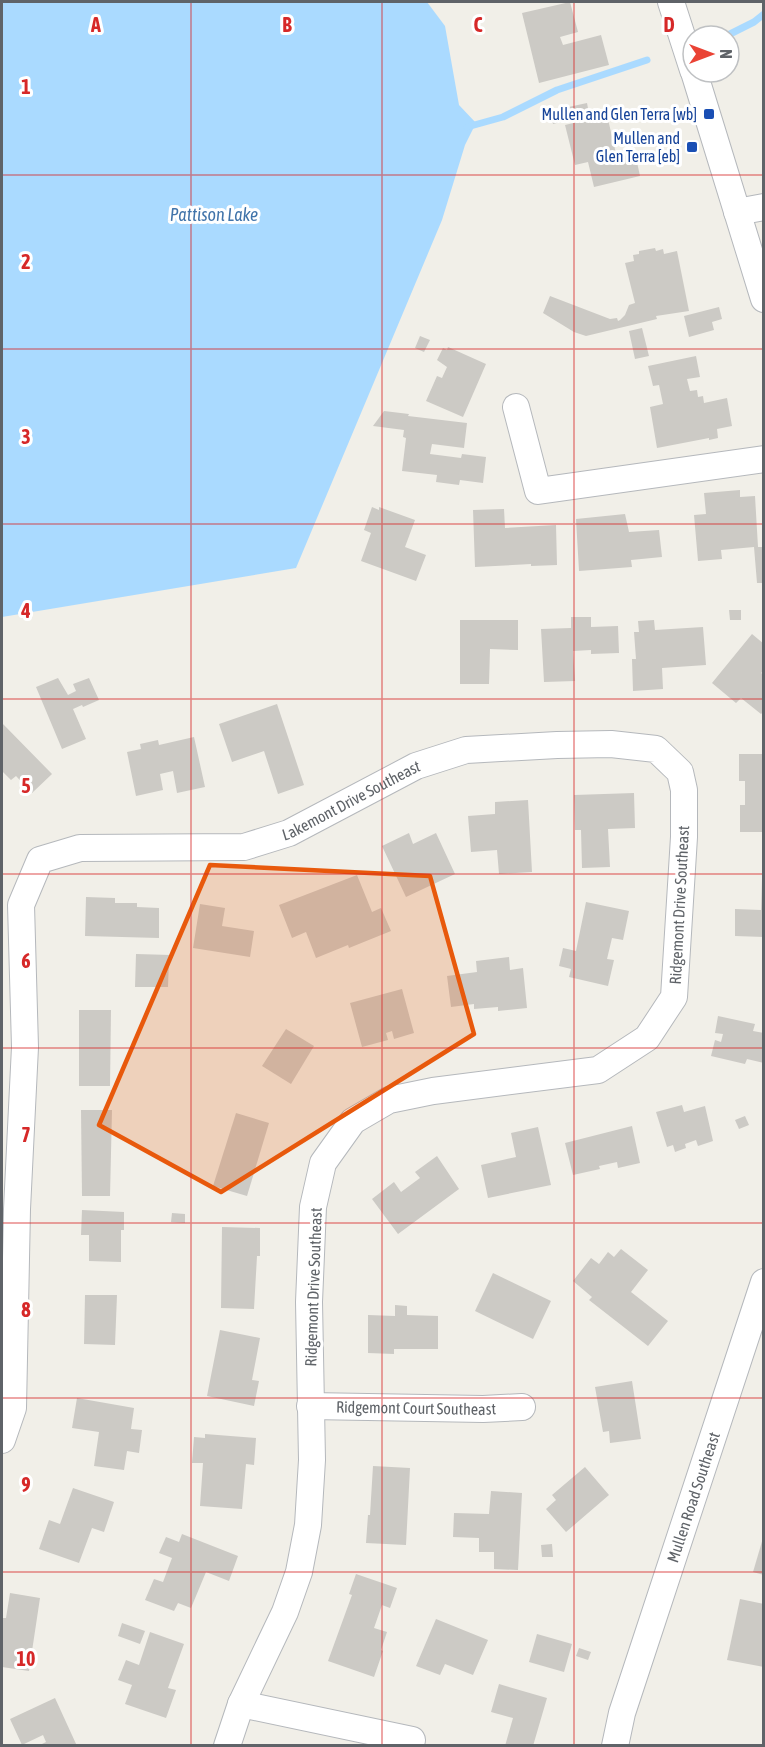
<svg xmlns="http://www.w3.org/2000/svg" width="765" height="1747" viewBox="0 0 765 1747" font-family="'Asap Condensed',sans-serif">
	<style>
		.water { fill: #aadaff }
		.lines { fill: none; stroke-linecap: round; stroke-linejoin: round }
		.stream { stroke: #aadaff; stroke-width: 7 }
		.building { fill: #cccac5 }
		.minor-casing { stroke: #b5b8bc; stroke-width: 28 }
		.minor { stroke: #fff; stroke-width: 26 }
		.marked { fill: #e8590c; fill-opacity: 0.2; stroke: #e8590c; stroke-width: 4.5; stroke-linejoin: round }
		.grid { fill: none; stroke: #d62828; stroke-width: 1.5; stroke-opacity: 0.55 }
		.transit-dot { fill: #1a4fb4; stroke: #fff; stroke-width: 2 }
		.labels { text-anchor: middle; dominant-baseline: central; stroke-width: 6; stroke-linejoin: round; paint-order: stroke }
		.transit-label { font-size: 16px; fill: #164399; stroke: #fff; text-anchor: end }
		.street-label { font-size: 16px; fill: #5f6368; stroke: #fff }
		.water-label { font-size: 18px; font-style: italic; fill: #4174aa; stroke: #fff }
		.grid-label { font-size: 20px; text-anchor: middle; font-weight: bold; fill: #d62828; stroke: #fff; stroke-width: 6; stroke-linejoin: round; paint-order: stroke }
	</style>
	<rect width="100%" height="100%" fill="#f1efe8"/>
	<polygon class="water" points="2,2 427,2 445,26 459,105 476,123 465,145 442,220 296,568 2,617"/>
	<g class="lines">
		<g class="stream">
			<polyline points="728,35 754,22 764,14"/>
			<polyline points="467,127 503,117 557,90 647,60"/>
		</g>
	</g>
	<g class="building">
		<polygon points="570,2 578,32 560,37 563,45 601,35 609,65 539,83 522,13"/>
		<polygon points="587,103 589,114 553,124 550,111"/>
		<polygon points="607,115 617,158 635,153 640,176 594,187 588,162 575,165 565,125"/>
		<polygon points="655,248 656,251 663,249 664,254 677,251 689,311 656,316 657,319 586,336 574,332 543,313 550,296 610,319 617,318 618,321 620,320 625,315 629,305 635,303 625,263 634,261 633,255 639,254 639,251"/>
		<polygon points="719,307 722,319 712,322 714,330 689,337 684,316"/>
		<polygon points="642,328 649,356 635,359 629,331"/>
		<polygon points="420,336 430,340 424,352 415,348"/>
		<polygon points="448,347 486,364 463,417 426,401 437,376 442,378 447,367 437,360 443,348 447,350"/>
		<polygon points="696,356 700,377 687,379 690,391 697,390 698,397 703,396 704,403 727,398 732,426 717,429 718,438 709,440 709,438 657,448 650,407 663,404 659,385 653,386 648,366"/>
		<polygon points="384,411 409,414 408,416 467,423 464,448 432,444 430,454 461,458 462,454 486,457 483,483 460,480 459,485 436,482 437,475 402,471 406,438 403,437 404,430 373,426"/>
		<polygon points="740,490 740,497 755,496 758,547 764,547 764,583 757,583 754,547 721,550 722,559 698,561 694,515 706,514 704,493"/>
		<polygon points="372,507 379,510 379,507 415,520 405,547 426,555 416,581 361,561 371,533 364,530"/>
		<polygon points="504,509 505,528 556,525 557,565 531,566 531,564 475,567 473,510"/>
		<polygon points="625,514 629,532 659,530 662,557 631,560 632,567 579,571 576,519"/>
		<polygon points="729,610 741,610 741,620 730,620"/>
		<polygon points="571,617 591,617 591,627 618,626 619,653 591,654 591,650 573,651 575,681 544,682 541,629 571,628"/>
		<polygon points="460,620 518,620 518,650 490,649 489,684 460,684"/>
		<polygon points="654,620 655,630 703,627 706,665 662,668 663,689 633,691 632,659 636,659 634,632 639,632 638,621"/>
		<polygon points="752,634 764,644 764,670 761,673 764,675 764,711 761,714 741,698 736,703 712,683"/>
		<polygon points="58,678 68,695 76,691 73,684 89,678 99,700 83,707 82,705 73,709 86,739 62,749 36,687"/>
		<polygon points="277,704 304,785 278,794 264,751 232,762 219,724"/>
		<polygon points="2,723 52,774 32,793 16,776 11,780 2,771"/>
		<polygon points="194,737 205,787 177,793 173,771 160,774 163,790 136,796 127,752 141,749 140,744 158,740 159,745"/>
		<polygon points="739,754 764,754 764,832 740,832 740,805 745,805 745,781 739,781"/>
		<polygon points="634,793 635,828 608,829 610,867 582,868 581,830 575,830 574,795"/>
		<polygon points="528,800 532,872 499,874 497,850 471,852 468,816 495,814 495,802"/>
		<polygon points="409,833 413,844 436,833 455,874 406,897 382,846"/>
		<polygon points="357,875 372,912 381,908 391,931 349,948 348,945 316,958 306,932 292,938 279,905"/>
		<polygon points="762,879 764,879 764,937 735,936 735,909 761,910"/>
		<polygon points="86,897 115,898 115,903 137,903 137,907 159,908 159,938 85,936"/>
		<polygon points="586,902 629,911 623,940 612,938 607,959 614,960 608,986 569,977 571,969 559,966 563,948 576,951"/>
		<polygon points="200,904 225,908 222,926 254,931 250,957 193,948"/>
		<polygon points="136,954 171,955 171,959 169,959 168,987 135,987"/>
		<polygon points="509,957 510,970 523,968 527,1008 498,1011 498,1007 474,1009 474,1004 451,1007 447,976 477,972 476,961"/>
		<polygon points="402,989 414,1033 394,1039 392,1031 386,1033 388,1040 362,1047 350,1003"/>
		<polygon points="79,1010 111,1010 110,1086 79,1086"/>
		<polygon points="718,1016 755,1024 753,1031 764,1033 764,1063 747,1059 745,1064 711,1056 715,1040 721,1042 723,1034 715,1033"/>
		<polygon points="286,1029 314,1046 291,1084 262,1066"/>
		<polygon points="682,1105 684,1112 705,1106 713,1141 698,1146 696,1140 685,1144 686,1148 675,1152 673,1145 667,1147 656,1112"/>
		<polygon points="81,1110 112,1110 110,1196 82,1196"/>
		<polygon points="236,1113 269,1123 247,1196 213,1186"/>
		<polygon points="745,1116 749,1125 739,1129 735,1120"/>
		<polygon points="632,1126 640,1163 618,1168 617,1162 599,1166 600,1169 573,1175 565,1143"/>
		<polygon points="538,1127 551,1185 488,1198 481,1165 516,1157 511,1133"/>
		<polygon points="437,1156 459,1189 398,1234 372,1199 394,1182 401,1192 420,1178 415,1172"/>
		<polygon points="82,1210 124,1212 124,1230 121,1230 121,1262 89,1261 89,1235 81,1235"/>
		<polygon points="172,1213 185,1214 185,1223 171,1222"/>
		<polygon points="222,1227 260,1228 260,1256 257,1256 254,1309 221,1308"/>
		<polygon points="621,1249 648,1270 631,1292 668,1321 648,1346 589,1300 592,1297 573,1281 591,1258 599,1264 608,1252 614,1257"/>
		<polygon points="493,1273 551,1301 533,1339 475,1311"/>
		<polygon points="85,1295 117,1295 115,1345 84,1344"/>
		<polygon points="395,1305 407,1306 407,1315 438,1316 438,1349 394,1349 394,1354 368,1353 368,1315 395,1316"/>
		<polygon points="220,1330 260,1338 252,1380 259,1381 254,1406 207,1396"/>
		<polygon points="632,1381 641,1439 610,1443 609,1431 603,1432 595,1387"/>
		<polygon points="77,1398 134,1408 131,1429 142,1430 139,1453 127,1451 124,1470 94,1466 99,1432 72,1428"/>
		<polygon points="205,1434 256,1438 254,1465 246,1464 242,1509 200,1506 203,1463 192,1463 194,1437 205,1438"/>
		<polygon points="373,1466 410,1468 406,1545 366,1543 368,1515 370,1515"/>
		<polygon points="585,1467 609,1495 566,1532 546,1509 556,1500 552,1495"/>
		<polygon points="73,1488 114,1502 104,1532 92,1528 79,1563 39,1549 49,1520 60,1524"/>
		<polygon points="491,1491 522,1493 518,1570 494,1569 494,1552 479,1552 479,1538 453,1537 454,1513 489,1514"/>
		<polygon points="182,1534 238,1556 229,1581 206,1572 191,1608 178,1603 174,1611 145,1600 154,1579 163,1582 172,1558 159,1553 166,1537 179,1542"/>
		<polygon points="763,1538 764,1538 764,1575 753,1572"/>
		<polygon points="552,1544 553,1557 542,1557 541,1545"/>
		<polygon points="356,1574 397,1588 390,1608 382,1605 374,1628 387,1632 381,1650 383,1651 374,1677 328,1661 352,1595 349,1594"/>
		<polygon points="10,1593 40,1598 29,1671 2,1667 2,1618 6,1618"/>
		<polygon points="740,1599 764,1604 764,1667 727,1660"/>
		<polygon points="436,1619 488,1640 473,1675 445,1664 440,1675 416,1666"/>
		<polygon points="122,1623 145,1631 140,1644 118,1636"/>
		<polygon points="150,1632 184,1644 168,1688 176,1690 166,1718 125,1704 132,1685 118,1680 126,1660 139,1665"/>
		<polygon points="537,1634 572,1644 564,1672 529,1662"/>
		<polygon points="579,1648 591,1652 588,1660 576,1656"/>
		<polygon points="499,1684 547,1698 533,1746 505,1746 513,1718 491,1712"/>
		<polygon points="55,1698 77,1746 38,1746 46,1742 43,1735 22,1745 10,1719"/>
	</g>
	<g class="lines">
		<defs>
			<g id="minor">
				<polyline points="671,2 693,70"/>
				<polyline points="694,72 764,299"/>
				<polyline points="737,212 764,207"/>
				<polyline points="516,407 538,491 764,459"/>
				<path id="s1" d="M310 1406 483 1409 522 1407"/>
				<path id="s2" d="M2 1440 13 1408 17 1209 25 1047 21 905 40 860 80 848 244 847 289 833 416 766 466 750 557 745 611 744 656 749 680 772 684 790V837L674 997 647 1038 598 1070 433 1091 389 1100 353 1121 323 1163 313 1207 309 1302 312 1460 308 1525 299 1572 285 1612 241 1704 227 1746"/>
				<polyline points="241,1704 412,1740"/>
				<path id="s3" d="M615 1746 622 1713 764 1282"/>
			</g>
		</defs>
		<use href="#minor" class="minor-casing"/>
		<use href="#minor" class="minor"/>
	</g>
	<path class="marked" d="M210 865 430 876 474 1034 221 1192 99 1125Z"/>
	<path class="grid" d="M191 2V1746M382 2V1746M574 2V1746M2 175H764M2 349H764M2 524H764M2 699H764M2 874H764M2 1048H764M2 1223H764M2 1398H764M2 1572H764"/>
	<g class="transit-dot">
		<rect x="703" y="108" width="12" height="12" rx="3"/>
		<rect x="686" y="141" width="12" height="12" rx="3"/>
	</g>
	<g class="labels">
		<g class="transit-label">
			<text x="697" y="114">Mullen and Glen Terra [wb]</text>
			<text x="680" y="138">Mullen and<tspan x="680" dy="18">Glen Terra [eb]</tspan></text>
		</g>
		<g class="street-label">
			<text stroke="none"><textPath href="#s2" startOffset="909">Lakemont Drive Southeast</textPath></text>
			<text transform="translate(679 905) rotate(-87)">Ridgemont Drive Southeast</text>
			<text transform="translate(313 1287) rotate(-88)">Ridgemont Drive Southeast</text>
			<text stroke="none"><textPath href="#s1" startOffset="106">Ridgemont Court Southeast</textPath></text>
			<text stroke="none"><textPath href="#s3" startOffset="261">Mullen Road Southeast</textPath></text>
		</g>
		<g class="water-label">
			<text x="214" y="214">Pattison Lake</text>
		</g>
	</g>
	<g class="grid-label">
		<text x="96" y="32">A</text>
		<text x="287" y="32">B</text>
		<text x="478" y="32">C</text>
		<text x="669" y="32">D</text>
		<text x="26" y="94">1</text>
		<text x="26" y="269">2</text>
		<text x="26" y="444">3</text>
		<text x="26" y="618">4</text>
		<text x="26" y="793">5</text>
		<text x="26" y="968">6</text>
		<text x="26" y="1142">7</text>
		<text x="26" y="1317">8</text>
		<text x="26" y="1492">9</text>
		<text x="26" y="1666">10</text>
	</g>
	<rect width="765" height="1747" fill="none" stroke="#5f6368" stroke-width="6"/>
	<g transform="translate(711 54) rotate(90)"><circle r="28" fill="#ffffff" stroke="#bfc1c3" stroke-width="1.5"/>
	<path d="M0-4.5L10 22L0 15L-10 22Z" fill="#ea4335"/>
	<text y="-9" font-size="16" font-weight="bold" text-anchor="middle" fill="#5f6368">N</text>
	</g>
</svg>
